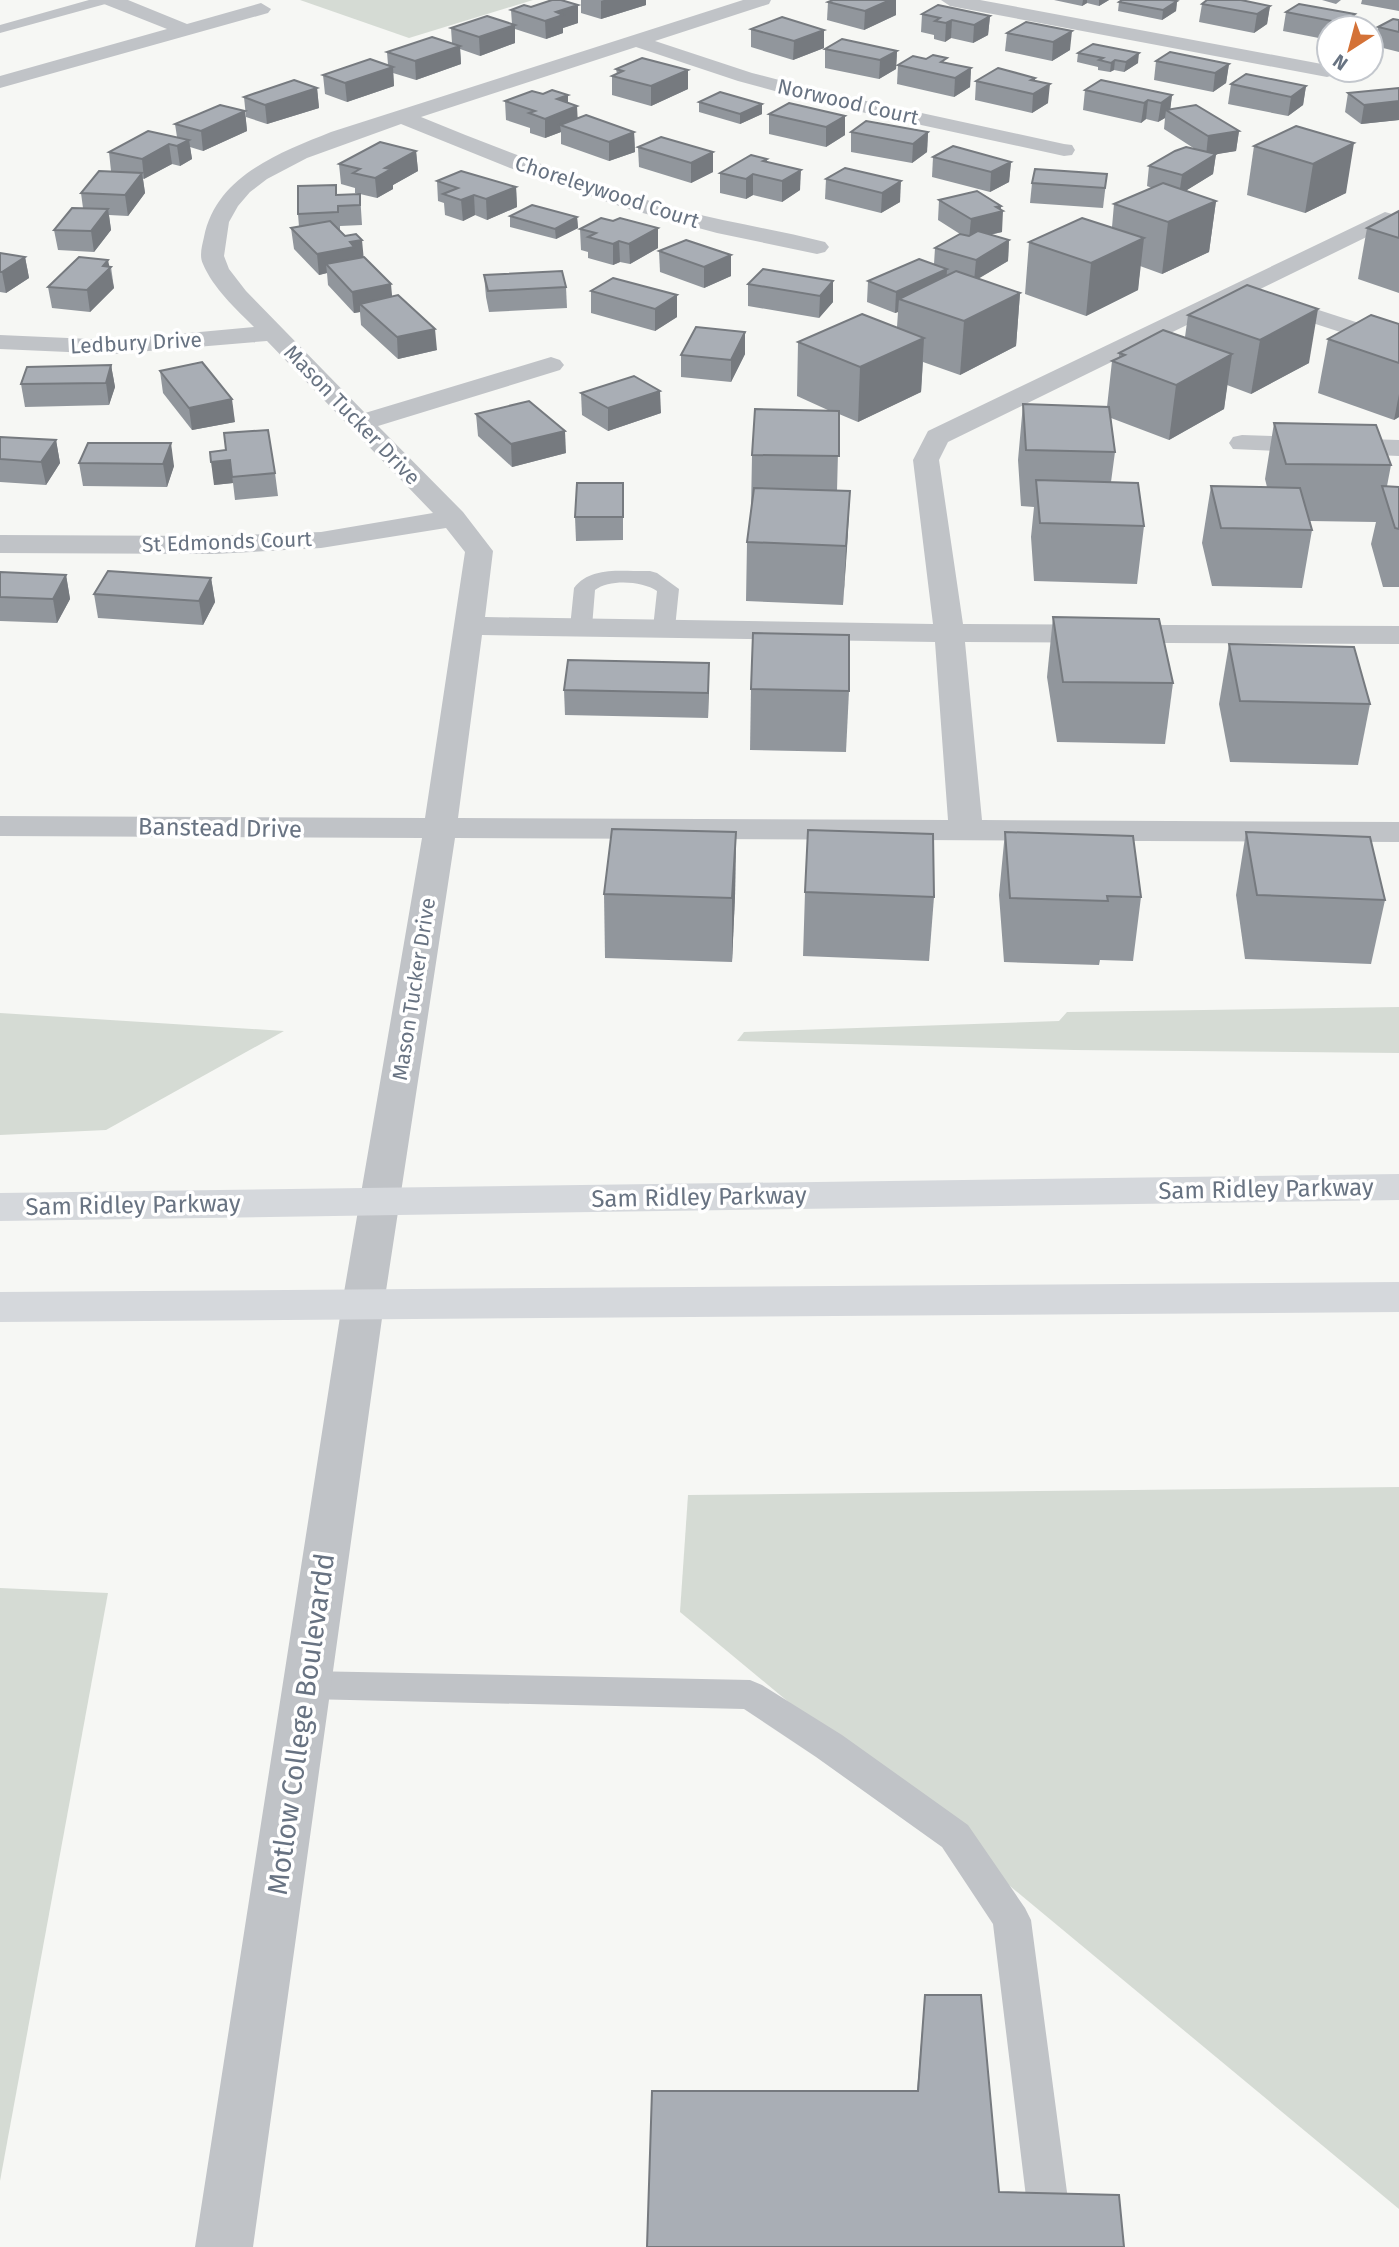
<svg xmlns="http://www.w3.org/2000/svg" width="1399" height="2247" viewBox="0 0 1399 2247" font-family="'Fira Sans',sans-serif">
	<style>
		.green { fill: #d5dbd4 }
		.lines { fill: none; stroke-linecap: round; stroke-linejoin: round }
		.lane { fill: #c0c3c7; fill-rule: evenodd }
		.street { fill: #c0c3c7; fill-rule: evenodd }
		.primary { fill: #d5d8dc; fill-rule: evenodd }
		.wall { fill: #91969c }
		.shaded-wall { fill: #767a7f }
		.building { fill: #a9aeb5; stroke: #767a7f; stroke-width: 2 }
		.labels { text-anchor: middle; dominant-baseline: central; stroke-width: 7; stroke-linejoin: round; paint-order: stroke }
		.far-street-label { font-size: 21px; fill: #687382; stroke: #fff }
		.street-label { font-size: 24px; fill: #687382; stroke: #fff }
		.near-street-label { font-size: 28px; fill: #687382; stroke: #fff }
	</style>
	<rect width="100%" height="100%" fill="#f6f7f4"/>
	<g class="green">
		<polygon points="300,0 533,0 409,38"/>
		<polygon points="1399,1007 1399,1053 1074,1050 737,1041 744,1032 1059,1021 1067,1012"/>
		<polygon points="0,1013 284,1031 106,1130 0,1135"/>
		<polygon points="1399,1487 1399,2209 680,1612 688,1495"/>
		<polygon points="0,1588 108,1593 0,2181"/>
	</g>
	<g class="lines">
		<g class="lane">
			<polygon points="89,0 111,0 109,3 0,33 0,25"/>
			<path d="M650 571 657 573 679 589 675 628 672 633H656L653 628 657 591C642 581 610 579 595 590L592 627 589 632H573L570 627 574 588C591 565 625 572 650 571Z"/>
			<polygon points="307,1671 750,1680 762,1685 842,1735 968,1825 1025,1908 1031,1920 1072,2230 1066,2245 1060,2247 1036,2245 1030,2230 993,1924 942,1847 816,1757 744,1709 307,1699 295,1695 289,1685 295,1675"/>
		</g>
		<g class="street">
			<polygon points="102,0 128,0 187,24 261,3 271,9 268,13 0,88 0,76 167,29 104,4"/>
			<path d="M743 0H771L769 4 655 41 752 73 825 92 1064 144 1072 145 1075 150 1072 155 1064 156 815 102 738 81 636 47 421 117C507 152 594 186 684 211 731 223 778 230 825 242L829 247 825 252 817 254 717 233 628 209 510 168 401 124 307 158 267 179 250 192 238 206 229 222 224 256 229 269 246 291 365 413 551 357 560 360 564 365 560 370 378 426 463 512 493 551 485 617 933 624 913 460 928 431 1385 212 1399 216V230L1387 227 948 442 939 460 963 624 1399 626V644L965 642 982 820 1399 822V842L455 838 384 1304 253 2247H195L342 1304 422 838 0 836V816L425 818 465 552 446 528 321 548 214 554 0 553V535L214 536 321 532 433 513 267 341 113 354 0 349V335L113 340 254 327C236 309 213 288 203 264 199 256 202 246 204 237 216 176 279 153 331 132ZM482 635 935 642 948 820 458 818Z"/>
			<polygon points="941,0 980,0 1327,65 1329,70 1337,71 1334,75 1327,77 950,6"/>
			<polygon points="1266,293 1399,336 1399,351 1257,305 1254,300 1257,295"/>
			<polygon points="1242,435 1399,440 1399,456 1233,449 1229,443 1233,437"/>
		</g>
		<g class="primary">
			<polygon points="1399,1174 1399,1200 0,1221 0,1193"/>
			<polygon points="1399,1282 1399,1312 0,1322 0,1292"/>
		</g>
	</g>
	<g class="wall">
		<polygon points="581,0 646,0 646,5 601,19 581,13"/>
		<polygon points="833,0 896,0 896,15 864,30 827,20 828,2"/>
		<polygon points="1054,0 1109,0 1099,6 1087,3 1082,6"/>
		<polygon points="1322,0 1341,0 1336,4"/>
		<polygon points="1362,0 1399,0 1399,11 1361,4"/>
		<polygon points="1177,1 1176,11 1162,20 1118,11 1119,2"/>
		<polygon points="1202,4 1270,6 1267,24 1254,33 1199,22"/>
		<polygon points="1299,4 1353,28 1329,28 1329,40 1283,31 1286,12"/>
		<polygon points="578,5 578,23 563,28 563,33 546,39 515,29 515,43 480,56 460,49 461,64 416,80 393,73 394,86 347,102 325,94 323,75 388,65 387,52 452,43 451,28 512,24 511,10 531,7"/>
		<polygon points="922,14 990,16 988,35 973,43 951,38 945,42 934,39 934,35 921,32"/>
		<polygon points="1399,20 1399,52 1375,46 1378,27"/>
		<polygon points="1026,22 1070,50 1052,61 1005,51 1007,33"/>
		<polygon points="751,29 824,30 824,48 793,60 751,47"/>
		<polygon points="825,49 897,51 896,69 879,79 825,68"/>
		<polygon points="1078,53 1138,63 1124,72 1114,70 1110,72 1098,70 1098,67 1077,62"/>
		<polygon points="1156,61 1229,64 1226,83 1213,92 1154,80"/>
		<polygon points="947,63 971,68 970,87 954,97 897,84 898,65"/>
		<polygon points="616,69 688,89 651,106 612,95 612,76 617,74"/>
		<polygon points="1035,78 1035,81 1048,103 1032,113 975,100 976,81"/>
		<polygon points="1231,84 1306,86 1303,105 1288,116 1228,104"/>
		<polygon points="317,88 319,108 267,124 246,117 244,97"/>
		<polygon points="1399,88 1399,120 1361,124 1345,112 1348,93"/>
		<polygon points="1085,90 1172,95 1170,109 1239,131 1236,151 1216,154 1213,174 1185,191 1216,201 1209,252 1162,274 1140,266 1138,290 1086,316 1025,294 1029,242 1112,227 1114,204 1152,188 1147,186 1149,166 1195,149 1164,129 1165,118 1158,122 1146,119 1141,123 1083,110"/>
		<polygon points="505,101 568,103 578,118 634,132 635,152 609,161 561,144 561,132 545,138 530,133 530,128 506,120"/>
		<polygon points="699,102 762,104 762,114 740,124 699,112"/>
		<polygon points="245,111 247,131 203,151 190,147 192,159 180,166 172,164 143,179 145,193 128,216 109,215 111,230 94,252 58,250 54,230 83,208 81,193 111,171 109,152 177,137 175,124"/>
		<polygon points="769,114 845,116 845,135 826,147 769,134"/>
		<polygon points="1296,126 1346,193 1305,213 1247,195 1254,146"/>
		<polygon points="851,132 928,132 927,152 912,163 851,152"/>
		<polygon points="638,147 713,152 713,172 691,183 639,167"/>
		<polygon points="416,151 418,171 393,185 393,189 377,198 360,194 362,225 340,226 340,231 364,257 392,297 437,350 398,359 361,325 360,312 354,313 328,285 327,273 319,275 294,249 291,228 299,227 298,214 337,195 359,194 355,193 355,188 341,184 339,164"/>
		<polygon points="933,157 1011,162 1009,182 990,192 932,177"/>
		<polygon points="767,159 767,162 800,190 782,202 753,195 746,199 720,193 720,173"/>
		<polygon points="845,168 900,202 881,213 825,199 826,179"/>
		<polygon points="1107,174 1103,208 1030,203 1032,183"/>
		<polygon points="437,181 516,187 517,207 487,220 475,215 463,221 445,215 444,203 438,201"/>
		<polygon points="939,200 1001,206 1002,232 990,235 1009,240 1008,261 978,279 1020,293 1016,346 960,375 923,362 921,392 858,422 839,414 837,491 850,491 843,605 746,601 747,542 751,509 752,455 830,411 797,396 798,342 897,327 898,312 895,313 867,302 868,281 934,264 935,248 960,234 938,220"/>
		<polygon points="1399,211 1399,293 1358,279 1367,228"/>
		<polygon points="510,216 577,217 578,228 556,239 510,227"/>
		<polygon points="613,221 658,228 658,248 630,264 620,262 613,265 588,258 588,252 581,250 580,229"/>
		<polygon points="659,251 731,255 731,276 704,288 660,272"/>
		<polygon points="0,253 25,257 29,278 6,293 0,292"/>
		<polygon points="109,267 111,267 114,288 90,312 52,308 48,287"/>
		<polygon points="484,275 566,287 567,308 489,312 486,297"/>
		<polygon points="613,278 677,317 655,331 591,313 591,291"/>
		<polygon points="833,281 833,302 819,318 748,306 748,284"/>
		<polygon points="1247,285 1309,363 1251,394 1227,385 1224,409 1169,440 1111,418 1115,452 1111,482 1144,526 1137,584 1034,581 1031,537 1034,507 1021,506 1018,460 1023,404 1107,407 1112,361 1119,358 1119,353 1185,337 1188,315"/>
		<polygon points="1399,324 1399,417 1394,420 1318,393 1328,339"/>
		<polygon points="745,354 731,382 681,377 681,355"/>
		<polygon points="111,365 115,387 109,405 25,407 21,384"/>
		<polygon points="160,371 235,422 192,430 163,393"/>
		<polygon points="581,393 661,413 608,431 582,415"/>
		<polygon points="476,414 566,453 512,467 478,436"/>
		<polygon points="1274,423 1391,465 1387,486 1399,487 1399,587 1383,587 1371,544 1376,522 1310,521 1312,530 1302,588 1212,586 1202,543 1211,486 1267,487 1265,479"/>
		<polygon points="0,437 56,440 60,463 46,485 0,482"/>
		<polygon points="88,443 174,466 167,487 83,486 79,463"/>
		<polygon points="226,450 275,473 278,496 235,500 233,483 214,485"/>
		<polygon points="623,483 623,540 576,541 575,517"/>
		<polygon points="0,572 66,575 70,599 57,623 0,621"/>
		<polygon points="211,578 215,602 203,625 98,618 94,594"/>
		<polygon points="1053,617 1173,683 1165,744 1057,742 1047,677"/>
		<polygon points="1229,644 1370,704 1358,765 1230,762 1219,704"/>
		<polygon points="709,663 708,718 565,715 564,690"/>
		<polygon points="751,689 849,691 846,752 750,750"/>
		<polygon points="736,832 735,896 732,962 605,958 604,894"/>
		<polygon points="1005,832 1141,897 1133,961 1100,960 1099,965 1004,962 999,895"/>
		<polygon points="1246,832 1385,900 1371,964 1245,959 1236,895"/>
		<polygon points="805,892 934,897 929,961 803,956"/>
		<polygon points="925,1995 999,2192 647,2247 917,2091"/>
	</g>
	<g class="shaded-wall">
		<polygon points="604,0 646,0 646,5 601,19 601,1"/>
		<polygon points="890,0 896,0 896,15 864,30 865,11"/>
		<polygon points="1083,0 1087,0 1087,3 1082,6"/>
		<polygon points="1099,0 1109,0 1099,6"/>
		<polygon points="1177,1 1176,11 1162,20 1163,10"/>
		<polygon points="578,5 578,23 563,28 563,33 546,39 545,21 556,12"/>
		<polygon points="1270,6 1267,24 1254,33 1257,14"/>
		<polygon points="1355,14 1353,28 1342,28 1342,23"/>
		<polygon points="990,16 988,35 973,43 974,25"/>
		<polygon points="952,20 951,38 945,42 946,23"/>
		<polygon points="515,25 515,43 480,56 479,37"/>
		<polygon points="824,30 824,48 793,60 794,41"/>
		<polygon points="1072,31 1070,50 1052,61 1053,42"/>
		<polygon points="460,46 461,64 416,80 415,61"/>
		<polygon points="897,51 896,69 879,79 880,60"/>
		<polygon points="1139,53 1138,63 1124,72 1126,62"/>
		<polygon points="1115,60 1114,70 1110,72 1111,63"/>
		<polygon points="1229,64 1226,83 1213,92 1215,73"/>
		<polygon points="393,67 394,86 347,102 345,83"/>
		<polygon points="971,68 970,87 954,97 955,78"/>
		<polygon points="688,70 688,89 651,106 651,86"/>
		<polygon points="1035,78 1034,94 1050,84 1048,103 1032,113 1033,94 1031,80"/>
		<polygon points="1306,86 1303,105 1288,116 1291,97"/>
		<polygon points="317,88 319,108 267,124 265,105"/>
		<polygon points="568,95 568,109 577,106 578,125 560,125 561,132 545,138 545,119 557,99"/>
		<polygon points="1172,95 1170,112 1166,110 1165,118 1158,122 1161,103"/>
		<polygon points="1148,100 1146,119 1141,123 1144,103"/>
		<polygon points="1399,101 1399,120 1361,124 1364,105"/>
		<polygon points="762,104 762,114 740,124 740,114"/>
		<polygon points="245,111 247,131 203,151 201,131"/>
		<polygon points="845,116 845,135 826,147 826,127"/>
		<polygon points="1239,131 1236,151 1206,156 1208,136"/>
		<polygon points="634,132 635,152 609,161 609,142"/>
		<polygon points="928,132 927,152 912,163 913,144"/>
		<polygon points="189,140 192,159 180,166 177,146"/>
		<polygon points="1354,143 1346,193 1305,213 1313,164"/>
		<polygon points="169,144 172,164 144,179 142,159"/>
		<polygon points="416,151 418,171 393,185 393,189 377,198 375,178 385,168"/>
		<polygon points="713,152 713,172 691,183 691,163"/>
		<polygon points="1216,154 1213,174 1179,195 1182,175"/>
		<polygon points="1011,162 1009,182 990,192 991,172"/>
		<polygon points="801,170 800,190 782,202 782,181"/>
		<polygon points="142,173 145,193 128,216 125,195"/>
		<polygon points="753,174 753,195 746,199 746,179"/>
		<polygon points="901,181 900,202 881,213 882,193"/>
		<polygon points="516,187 517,207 487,220 486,199"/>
		<polygon points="474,195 475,215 463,221 461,200"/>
		<polygon points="1216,201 1209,252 1162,274 1168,222"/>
		<polygon points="1001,206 1000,212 1003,211 1002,232 969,239 971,219 996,207"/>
		<polygon points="108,209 111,230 94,252 91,231"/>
		<polygon points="577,217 578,228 556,239 555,229"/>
		<polygon points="658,228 658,248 630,264 629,244"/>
		<polygon points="1144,238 1138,290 1086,316 1091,263"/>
		<polygon points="362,240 364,261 326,264 327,273 319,275 317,254 350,242"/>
		<polygon points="1009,240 1008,261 974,281 976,260"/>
		<polygon points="619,241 620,262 613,265 613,244"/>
		<polygon points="731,255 731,276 704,288 704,267"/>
		<polygon points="25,257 29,278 6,293 2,272"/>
		<polygon points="108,260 114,288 90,312 87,290 103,266"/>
		<polygon points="947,269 946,290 899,299 898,312 895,313 896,292"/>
		<polygon points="833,281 833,302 819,318 820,296"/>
		<polygon points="391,284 393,306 360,304 360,312 354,313 352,292"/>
		<polygon points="1020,293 1016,346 960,375 964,321"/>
		<polygon points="677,295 677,317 655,331 655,309"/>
		<polygon points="1318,309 1309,363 1251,394 1260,340"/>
		<polygon points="435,329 437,350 398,359 397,337"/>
		<polygon points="745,332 745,354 731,382 731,360"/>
		<polygon points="924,338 921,392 858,422 860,367"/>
		<polygon points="1232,354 1224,409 1169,440 1176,385"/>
		<polygon points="111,365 115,387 109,405 106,383"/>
		<polygon points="660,391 661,413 608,431 608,408"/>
		<polygon points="1399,394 1399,417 1394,420"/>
		<polygon points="232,399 235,422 192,430 189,408"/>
		<polygon points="565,431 566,453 512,467 511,444"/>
		<polygon points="56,440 60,463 46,485 41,462"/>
		<polygon points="171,443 174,466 167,487 163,464"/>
		<polygon points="230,460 233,483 214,485 211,462"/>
		<polygon points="850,491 847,549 843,605 846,546"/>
		<polygon points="66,575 70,599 57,623 53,599"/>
		<polygon points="211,578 215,602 203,625 199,601"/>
		<polygon points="709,663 709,687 708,718 708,693"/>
		<polygon points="736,832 735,896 732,962 732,898"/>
	</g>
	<g class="building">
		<polygon points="552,0 561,0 578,5 556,12 563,15 545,21 511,10 524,5 531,7"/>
		<polygon points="833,0 890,0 865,11 828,2"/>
		<polygon points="1122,0 1170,0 1177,1 1163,10 1119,2"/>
		<polygon points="1207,0 1241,0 1270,6 1257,14 1202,4"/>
		<polygon points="1299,4 1355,14 1342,23 1286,12"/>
		<polygon points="938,5 990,16 974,25 952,20 946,23 935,21 940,18 922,14"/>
		<polygon points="487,16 515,25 479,37 451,28"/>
		<polygon points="782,17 824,30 794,41 751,29"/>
		<polygon points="1393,19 1399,20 1399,32 1378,27"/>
		<polygon points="1026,22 1072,31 1053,42 1007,33"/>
		<polygon points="432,37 460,46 415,61 387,52"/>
		<polygon points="842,39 897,51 880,60 825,49"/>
		<polygon points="1093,44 1139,53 1126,62 1115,60 1111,63 1099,60 1103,58 1078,53"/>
		<polygon points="1170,52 1229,64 1215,73 1156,61"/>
		<polygon points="933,55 947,58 941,62 971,68 955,78 898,65 913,56 926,59"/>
		<polygon points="642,58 688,70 651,86 612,76 623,71 616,69"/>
		<polygon points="370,59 393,67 345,83 323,75"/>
		<polygon points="998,68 1035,78 1031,80 1050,84 1033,94 976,81"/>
		<polygon points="1246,74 1306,86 1291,97 1231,84"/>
		<polygon points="294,80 317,88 265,105 244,97"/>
		<polygon points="1101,80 1172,95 1161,103 1148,100 1144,103 1085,90"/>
		<polygon points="1399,88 1399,101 1364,105 1348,93"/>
		<polygon points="552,90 568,95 557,99 577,106 545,119 529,113 535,111 505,101 532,91 543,94"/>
		<polygon points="720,92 762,104 740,114 699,102"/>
		<polygon points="789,103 845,116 826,127 769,114"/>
		<polygon points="220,105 245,111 201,131 175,124"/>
		<polygon points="1196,105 1239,131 1208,136 1166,110"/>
		<polygon points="586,115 634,132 609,142 560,125"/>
		<polygon points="866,121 928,132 913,144 851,132"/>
		<polygon points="1296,126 1354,143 1313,164 1254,146"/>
		<polygon points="148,131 189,140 177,146 169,144 142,159 109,152"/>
		<polygon points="661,137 713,152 691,163 638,147"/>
		<polygon points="380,142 416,151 385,168 391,169 375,178 353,173 360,169 339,164"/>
		<polygon points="953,146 1011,162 991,172 933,157"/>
		<polygon points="1186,147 1216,154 1182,175 1149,166 1175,151"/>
		<polygon points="751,155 767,159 763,161 801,170 782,181 753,174 746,179 720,173"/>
		<polygon points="845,168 901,181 882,193 826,179"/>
		<polygon points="1035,169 1107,174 1105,188 1032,183"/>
		<polygon points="99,171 142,173 125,195 81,193"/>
		<polygon points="461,171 516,187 486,199 474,195 461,200 443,194 458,188 437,181"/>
		<polygon points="1163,183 1216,201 1168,222 1114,204"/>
		<polygon points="336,185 336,195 360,194 360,205 338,206 338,212 298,214 298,186"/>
		<polygon points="977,191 1001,206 996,207 1003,211 971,219 939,200"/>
		<polygon points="532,205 577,217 555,229 510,216"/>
		<polygon points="72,208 108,209 91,231 54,230"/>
		<polygon points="1399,211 1399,238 1367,228"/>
		<polygon points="601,218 613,221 620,218 658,228 629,244 619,241 613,244 588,237 596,233 580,229"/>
		<polygon points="1082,218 1144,238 1091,263 1029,242"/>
		<polygon points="330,221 345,236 356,234 362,240 350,242 354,247 317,254 291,228"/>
		<polygon points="978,231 1009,240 976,260 935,248 960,234 969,236"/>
		<polygon points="686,240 731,255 704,267 659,251"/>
		<polygon points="0,253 25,257 2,272 0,272"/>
		<polygon points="79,257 108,260 103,266 111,267 87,290 48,287"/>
		<polygon points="364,257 391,284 352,292 326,264"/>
		<polygon points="919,259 947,269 896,292 868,281"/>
		<polygon points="763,269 833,281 820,296 748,284"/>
		<polygon points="562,271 566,287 488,291 484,275"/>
		<polygon points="956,271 1020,293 964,321 899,299"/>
		<polygon points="613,278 677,295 655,309 591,291"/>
		<polygon points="1247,285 1318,309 1260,340 1188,315"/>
		<polygon points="398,295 435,329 397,337 360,304"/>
		<polygon points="862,314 924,338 860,367 798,342"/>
		<polygon points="1371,315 1399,324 1399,363 1328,339"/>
		<polygon points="696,327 745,332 731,360 681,355"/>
		<polygon points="1163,330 1232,354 1176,385 1112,361 1125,355 1119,353"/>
		<polygon points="202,362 232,399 189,408 160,371"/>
		<polygon points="111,365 106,383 21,384 27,367"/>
		<polygon points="634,376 660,391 608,408 581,393"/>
		<polygon points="529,401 565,431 511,444 476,414"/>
		<polygon points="1023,404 1109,407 1115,452 1026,450"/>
		<polygon points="755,409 839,411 839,456 752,455"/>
		<polygon points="1274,423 1376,425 1391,465 1286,464"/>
		<polygon points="268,430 275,473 232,477 230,460 211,462 210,452 226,450 224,433"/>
		<polygon points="0,437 56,440 41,462 0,459"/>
		<polygon points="88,443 171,443 163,464 79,463"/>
		<polygon points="1036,480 1138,483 1144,526 1040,523"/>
		<polygon points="577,483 623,483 623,517 575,517"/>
		<polygon points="1211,486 1300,488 1312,530 1221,528"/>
		<polygon points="1382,486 1399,487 1399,529 1395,528"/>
		<polygon points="754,488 850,491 846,546 747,542"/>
		<polygon points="108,571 211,578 199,601 94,594"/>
		<polygon points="0,572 66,575 53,599 0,597"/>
		<polygon points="1053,617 1159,619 1173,683 1063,682"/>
		<polygon points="753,633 849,635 849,691 751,689"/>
		<polygon points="1229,644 1354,647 1370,704 1240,701"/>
		<polygon points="568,660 709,663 708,693 564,690"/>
		<polygon points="612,829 736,832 732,898 604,894"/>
		<polygon points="808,830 933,834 934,897 805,892"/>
		<polygon points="1005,832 1133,836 1141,897 1107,896 1108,901 1010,898"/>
		<polygon points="1246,832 1370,837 1385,900 1257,895"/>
		<polygon points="925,1995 981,1995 999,2192 1119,2195 1124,2247 647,2247 652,2091 918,2091"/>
	</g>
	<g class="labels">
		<g class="far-street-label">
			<text transform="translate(848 102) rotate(13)">Norwood Court</text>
			<text transform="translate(607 192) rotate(18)">Choreleywood Court</text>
			<text transform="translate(136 343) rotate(-3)">Ledbury Drive</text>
			<text transform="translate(352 415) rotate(46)">Mason Tucker Drive</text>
			<text transform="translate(227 542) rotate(-2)">St Edmonds Court</text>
			<text transform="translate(414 989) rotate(-81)">Mason Tucker Drive</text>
		</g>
		<g class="street-label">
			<text transform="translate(220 828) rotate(1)">Banstead Drive</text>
			<text transform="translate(1266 1189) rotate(-1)">Sam Ridley Parkway</text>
			<text transform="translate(699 1197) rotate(-1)">Sam Ridley Parkway</text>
			<text transform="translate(133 1205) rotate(-1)">Sam Ridley Parkway</text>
		</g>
		<g class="near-street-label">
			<text transform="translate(301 1724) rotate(-82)">Motlow College Boulevardd</text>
		</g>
	</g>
	<g transform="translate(1350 49) rotate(216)"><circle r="33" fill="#ffffff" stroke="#c3c7cd" stroke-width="2"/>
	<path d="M0-5L12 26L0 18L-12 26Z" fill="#d47237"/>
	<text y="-10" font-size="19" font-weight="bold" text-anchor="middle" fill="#687382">N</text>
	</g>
</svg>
